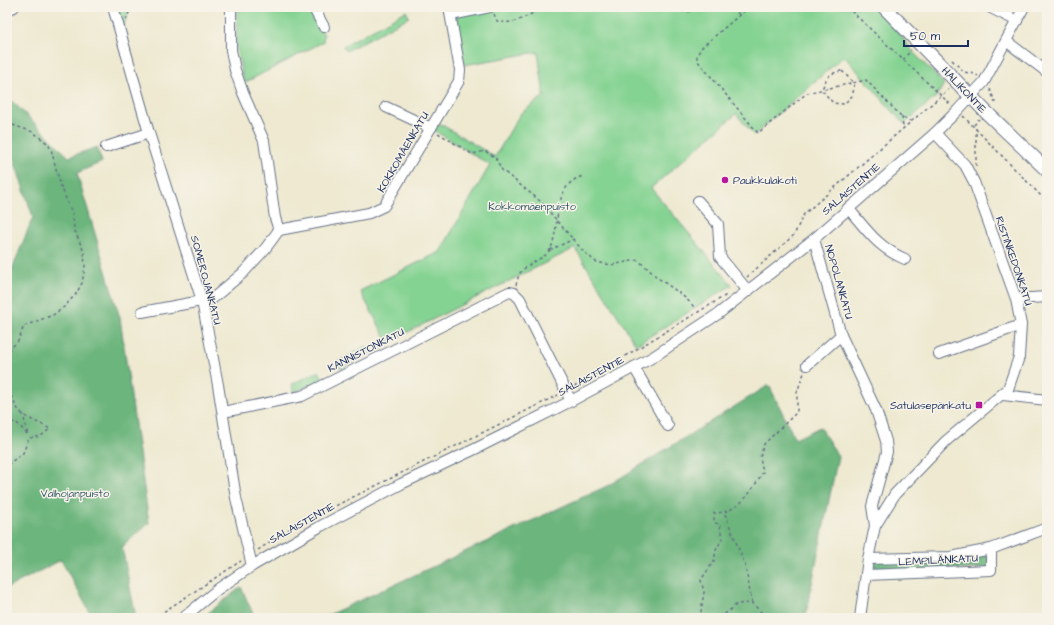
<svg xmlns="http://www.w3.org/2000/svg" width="1054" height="625" viewBox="0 0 1054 625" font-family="'Architects Daughter',sans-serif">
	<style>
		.green { fill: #85d393; stroke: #508178 }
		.forest { fill: #6cb57d; stroke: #44726e }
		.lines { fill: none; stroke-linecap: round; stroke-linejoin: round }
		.minor-casing { stroke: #657086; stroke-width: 12 }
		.major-casing { stroke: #657086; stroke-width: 15 }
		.path { stroke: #657086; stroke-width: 1.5; stroke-dasharray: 3 3; stroke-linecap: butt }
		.minor { stroke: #fff; stroke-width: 10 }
		.major { stroke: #fff; stroke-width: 13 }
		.poi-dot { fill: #b5179e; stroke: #f7f3e8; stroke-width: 1.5 }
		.labels { text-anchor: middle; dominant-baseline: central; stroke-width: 3; stroke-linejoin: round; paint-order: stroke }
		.street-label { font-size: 11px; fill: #1b2f5e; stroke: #f7f3e8 }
		.poi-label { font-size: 11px; fill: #1b2f5e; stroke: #f7f3e8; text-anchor: start }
		.park-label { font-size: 11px; fill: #36586b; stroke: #f7f3e8 }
	</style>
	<rect width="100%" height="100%" fill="#f7f3e8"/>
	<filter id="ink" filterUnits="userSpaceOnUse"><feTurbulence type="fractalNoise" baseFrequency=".025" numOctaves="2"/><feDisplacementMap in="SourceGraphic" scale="8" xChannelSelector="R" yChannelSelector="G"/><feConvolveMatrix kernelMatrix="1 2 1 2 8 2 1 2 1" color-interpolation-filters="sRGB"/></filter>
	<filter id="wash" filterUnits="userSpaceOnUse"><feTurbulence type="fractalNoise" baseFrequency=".012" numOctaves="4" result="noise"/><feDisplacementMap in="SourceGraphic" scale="16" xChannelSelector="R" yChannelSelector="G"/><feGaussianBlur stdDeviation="0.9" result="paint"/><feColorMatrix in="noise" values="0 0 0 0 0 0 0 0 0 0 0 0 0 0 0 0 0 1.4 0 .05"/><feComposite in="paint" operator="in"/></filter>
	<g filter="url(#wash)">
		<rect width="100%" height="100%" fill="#eee9d0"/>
		<g class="green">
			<polygon points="114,7 131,7 121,32"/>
			<polygon points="237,7 309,7 324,35 323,42 244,83 236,45"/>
			<polygon points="454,7 876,7 891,22 913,52 944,84 937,96 904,124 844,56 754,135 736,114 651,188 732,285 636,345 575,248 388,342 360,291 440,252 490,165 435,131 439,123 495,157 520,114 544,96 538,52 464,65"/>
			<polygon points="406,11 409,17 346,51 343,46"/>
			<polygon points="366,346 370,354 341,369 337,362"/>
			<polygon points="319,371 323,378 293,393 292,384"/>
		</g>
		<g class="forest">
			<polygon points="11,100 69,157 97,147 102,162 77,173 120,318 149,523 122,547 136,618 93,618 61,560 7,588 7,282 33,217 7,139 7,101"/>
			<polygon points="769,385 795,439 820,427 838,456 805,618 322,618 609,485"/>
			<polygon points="989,551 990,568 867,573 869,561"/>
			<polygon points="241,587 255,618 202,618"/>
		</g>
	</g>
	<g filter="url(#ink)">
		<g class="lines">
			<defs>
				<g id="minor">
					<polyline points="113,7 149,133 202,301 218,385 236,498 252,566"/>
					<polyline points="231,7 231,50 235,70 243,93 264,141 275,218 279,230"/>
					<polyline points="313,7 324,27"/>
					<polyline points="989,7 1017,21"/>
					<polyline points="7,10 14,7"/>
					<polyline points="451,15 490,7"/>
					<polyline points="1006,41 1047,72"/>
					<polyline points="386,107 431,128"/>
					<polyline points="106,147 149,133"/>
					<polyline points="698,201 718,224 720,257 748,291"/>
					<path d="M848 208C866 229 878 248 905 259"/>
					<polyline points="1016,299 1047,297"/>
					<polyline points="142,312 212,299 243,273 265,249 279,230 369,213 384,206 459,81 460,70 449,7"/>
					<polyline points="841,335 876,410 886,441 887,452 872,506 875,526"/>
					<polyline points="939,354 1021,325"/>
					<polyline points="807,365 841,335 814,239"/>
					<polyline points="634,367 668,426"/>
					<polyline points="1003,395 1047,400"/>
					<polyline points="223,412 302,396 509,292 514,293 520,299 571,401"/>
					<polyline points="868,559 951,557 991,549 1047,528"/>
					<polyline points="866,575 991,570 991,549"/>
					<polyline points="183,618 218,589 252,566 321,526 401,484 475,449 571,401 653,357 718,314 814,239 935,133 957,111 984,82 1024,7"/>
					<polyline points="860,618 868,559 875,526 895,494 946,441 1008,389 1019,357 1021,325 1016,299 974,182 965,165 935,133"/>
				</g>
				<polyline id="major" points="884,7 986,112 1047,170"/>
			</defs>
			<use href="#minor" class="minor-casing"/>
			<use href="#major" class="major-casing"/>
			<g class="path">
				<path d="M658 7C672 11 690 15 702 7"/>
				<polyline points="723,7 733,8"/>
				<polyline points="734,7 739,15"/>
				<polyline points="749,7 702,47 697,55 697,60 758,133 807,93 866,80 902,117 910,121"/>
				<polyline points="760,7 763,11"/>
				<polyline points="847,7 950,104"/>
				<path d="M494 14 497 21C515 26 527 16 543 7"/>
				<polyline points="126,20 131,7"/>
				<polyline points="903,60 911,50"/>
				<polyline points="952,60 964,72 975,74 978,76"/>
				<path d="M842 71 854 83 853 95 844 104 833 103 822 90C826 78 828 73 842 71Z"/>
				<polyline points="990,89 995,102 993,105"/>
				<polyline points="963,116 1047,202"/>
				<polyline points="902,117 903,128"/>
				<polyline points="7,123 33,132 47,143 51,149 60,184 73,216 74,229 84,252 85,267 82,283 76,294 64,307 53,315 24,326 18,341 7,352"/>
				<polyline points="974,125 979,119"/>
				<path d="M438 133 472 154 485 151 495 157 502 170 540 201 584 252 596 262 611 265 637 260C645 265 651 272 658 278 672 288 684 295 695 308"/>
				<polyline points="976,166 976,128"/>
				<polyline points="550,250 574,239"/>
				<polyline points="747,277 794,235 804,214 949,89"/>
				<path d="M516 285C517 282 518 276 520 273 527 263 546 259 551 248 561 223 552 185 583 176"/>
				<path d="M7 373C8 387 12 407 25 416 33 421 42 424 50 429L41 436 29 438 23 453 7 465"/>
				<polyline points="574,387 728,294"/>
				<polyline points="7,426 9,423 16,422 28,435 23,414"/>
				<polyline points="725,514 745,565 752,603"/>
				<polyline points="258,550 291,528 558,395"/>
				<polyline points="154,618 241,561"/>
				<path d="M700 618 704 592 701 580 714 561 716 550 722 539 720 525 714 522V513C740 513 751 491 763 472L760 457 764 444 797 412V392L804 373"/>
				<polyline points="720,618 737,604 752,603 767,618"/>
			</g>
			<use href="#minor" class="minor"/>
			<use href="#major" class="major"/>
		</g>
	</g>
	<g class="poi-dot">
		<circle cx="725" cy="180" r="4"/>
		<rect x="975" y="401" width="8" height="8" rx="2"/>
	</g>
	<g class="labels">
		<g class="street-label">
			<text transform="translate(964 90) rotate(46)">HALIKONTIE</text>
			<text transform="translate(403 152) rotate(-60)">KOKKOMÄENKATU</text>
			<text transform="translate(851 189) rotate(-41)">SALAISTENTIE</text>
			<text transform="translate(1014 261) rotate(71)">RISTINKEDONKATU</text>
			<text transform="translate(206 280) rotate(75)">SOMEROJANKATU</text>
			<text transform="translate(839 282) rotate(74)">NOPOLANKATU</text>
			<text transform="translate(366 350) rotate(-27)">KANNISTONKATU</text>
			<text transform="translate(591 376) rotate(-28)">SALAISTENTIE</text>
			<text transform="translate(302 523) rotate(-29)">SALAISTENTIE</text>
			<text transform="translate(938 560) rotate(-3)">LEMPILÄNKATU</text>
		</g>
		<g class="poi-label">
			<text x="733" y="180">Paukkulakoti</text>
			<text x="971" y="405" text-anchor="end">Satulasepänkatu</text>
		</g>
		<g class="park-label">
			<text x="532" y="206">Kokkomäenpuisto</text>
			<text x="75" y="493">Valhojanpuisto</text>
		</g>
	</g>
	<rect width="1054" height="625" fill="none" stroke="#f7f3e8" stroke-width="24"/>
	<path d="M904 40v6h64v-6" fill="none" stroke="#1b2f5e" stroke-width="2"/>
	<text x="910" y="40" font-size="12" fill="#1b2f5e" stroke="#f7f3e8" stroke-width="3" paint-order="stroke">50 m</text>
</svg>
